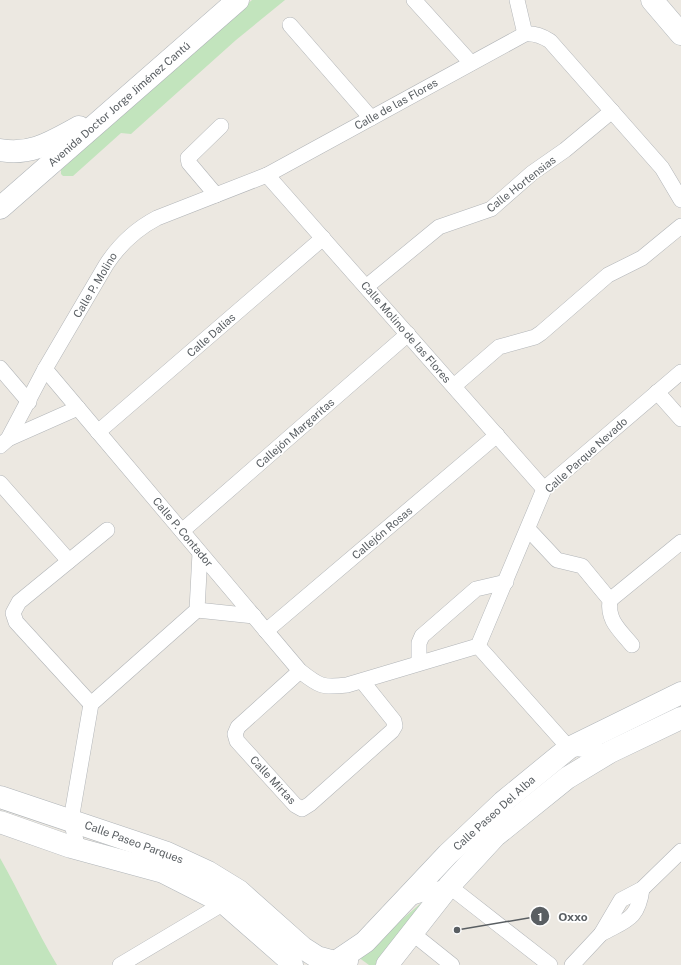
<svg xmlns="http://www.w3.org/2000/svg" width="681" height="965" viewBox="0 0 681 965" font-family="'Public Sans',sans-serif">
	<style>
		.park { fill: #c2e4bd }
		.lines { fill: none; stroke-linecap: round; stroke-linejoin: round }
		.street-casing { stroke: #b2b5b8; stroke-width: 16 }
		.secondary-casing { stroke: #b0b5b9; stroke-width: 23 }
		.street { stroke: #fff; stroke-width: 15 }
		.secondary { stroke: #fff; stroke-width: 22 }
		.labels { text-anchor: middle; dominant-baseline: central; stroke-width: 3.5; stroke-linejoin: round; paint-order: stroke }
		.street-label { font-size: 11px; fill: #595e62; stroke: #fff }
		.leader { fill: none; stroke: #595e62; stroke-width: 1.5 }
		.callout-dot { fill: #595e62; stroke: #fff; stroke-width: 1.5 }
		.mark-label { font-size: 12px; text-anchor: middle; font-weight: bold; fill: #fff }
		.callout-label { font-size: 12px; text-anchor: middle; font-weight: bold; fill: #595e62; stroke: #fff; stroke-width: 3.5; stroke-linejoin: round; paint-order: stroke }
	</style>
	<rect width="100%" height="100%" fill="#ece8e1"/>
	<g class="park">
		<polygon points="252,0 285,0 236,40 131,134 121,133 73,176 63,176 61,174 61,170 151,86"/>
		<path d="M0 858C20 893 36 930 57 965H0Z"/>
		<polygon points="427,898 375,965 369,965 358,957"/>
	</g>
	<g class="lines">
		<defs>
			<g id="street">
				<polyline points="414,0 471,63"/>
				<polyline points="517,0 525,34"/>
				<polyline points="290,25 371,118"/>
				<polyline points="267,175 544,489"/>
				<polyline points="216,195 189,163 188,158 221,126"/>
				<polyline points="366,287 439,227 491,209 532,173 565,150 612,111"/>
				<polyline points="0,368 29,402"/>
				<path d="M45 369 300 671C319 686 322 688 347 685L478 646 544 489 681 372"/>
				<polyline points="454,386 499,347 535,337 541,333 608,275 642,258 681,226"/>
				<polyline points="657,392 681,419"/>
				<polyline points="98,432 323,238"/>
				<polyline points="8,439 78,408"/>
				<path d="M0 446 8 439 45 369 106 265C119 245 136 229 157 218L267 175 525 34C535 33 542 36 550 41L662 168 681 200"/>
				<polyline points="0,483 69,561"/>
				<path d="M528 529 557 560 582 566 610 600C607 621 620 630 632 645"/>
				<polyline points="182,531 408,334"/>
				<polyline points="610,600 681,542"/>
				<polyline points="197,610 254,616"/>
				<polyline points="266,631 497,435"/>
				<polyline points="478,646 569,748 610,752"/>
				<polyline points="419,663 419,643 422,636 476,589 506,582"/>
				<polyline points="300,671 238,727 235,734 237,741 295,805 302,809 310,804 392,731 395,726 394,721 362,681"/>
				<polyline points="91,704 16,622 13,613 19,602 107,530"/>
				<polyline points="78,849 71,820 91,704 197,610 200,553"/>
				<polyline points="449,886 550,965"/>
				<polyline points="406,899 449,886"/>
				<polyline points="412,933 452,965"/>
				<path d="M601 934C626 920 638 920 642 889"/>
				<polyline points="120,965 224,903"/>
				<polyline points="572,965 601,934 621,900 642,889 681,851"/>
			</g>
			<g id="secondary">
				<polyline points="652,0 681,34"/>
				<path d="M0 150C31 156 53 141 79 127"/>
				<polyline points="0,208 238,0"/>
				<polyline points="0,797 167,853 208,872 239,891 303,948 317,957 335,962 347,961"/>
				<polyline points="0,822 71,847 163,872 224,903 288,959 292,965"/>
				<polyline points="331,965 365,942 448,854 503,802 569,748 681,693"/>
				<polyline points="387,965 449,886 495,836 567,778 610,752 681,718"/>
			</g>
		</defs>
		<use href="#street" class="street-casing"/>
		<use href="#secondary" class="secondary-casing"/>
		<use href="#street" class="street"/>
		<use href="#secondary" class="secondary"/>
	</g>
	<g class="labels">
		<g class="street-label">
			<text transform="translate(119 104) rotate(-41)">Avenida Doctor Jorge Jiménez Cantú</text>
			<text transform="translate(396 104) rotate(-29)">Calle de las Flores</text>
			<text transform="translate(521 184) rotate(-38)">Calle Hortensias</text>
			<text transform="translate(95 285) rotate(-59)">Calle P. Molino</text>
			<text transform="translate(406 332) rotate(49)">Calle Molino de las Flores</text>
			<text transform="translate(211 335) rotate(-41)">Calle Dalias</text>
			<text transform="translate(295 433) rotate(-41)">Callejón Margaritas</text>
			<text transform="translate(586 455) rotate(-42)">Calle Parque Nevado</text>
			<text transform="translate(183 532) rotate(50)">Calle P. Contador</text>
			<text transform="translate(382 533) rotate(-40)">Callejón Rosas</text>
			<text transform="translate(273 780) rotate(47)">Calle Mirtas</text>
			<text transform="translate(494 813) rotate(-42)">Calle Paseo Del Alba</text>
			<text transform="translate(134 842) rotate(20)">Calle Paseo Parques</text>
		</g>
	</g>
	<path class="leader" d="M457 930L540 916"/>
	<g class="callout-dot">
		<circle cx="457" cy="930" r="4"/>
		<circle cx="540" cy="916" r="10"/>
	</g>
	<g class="mark-label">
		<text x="540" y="921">1</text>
	</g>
	<g class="callout-label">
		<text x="573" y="921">Oxxo</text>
	</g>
</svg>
